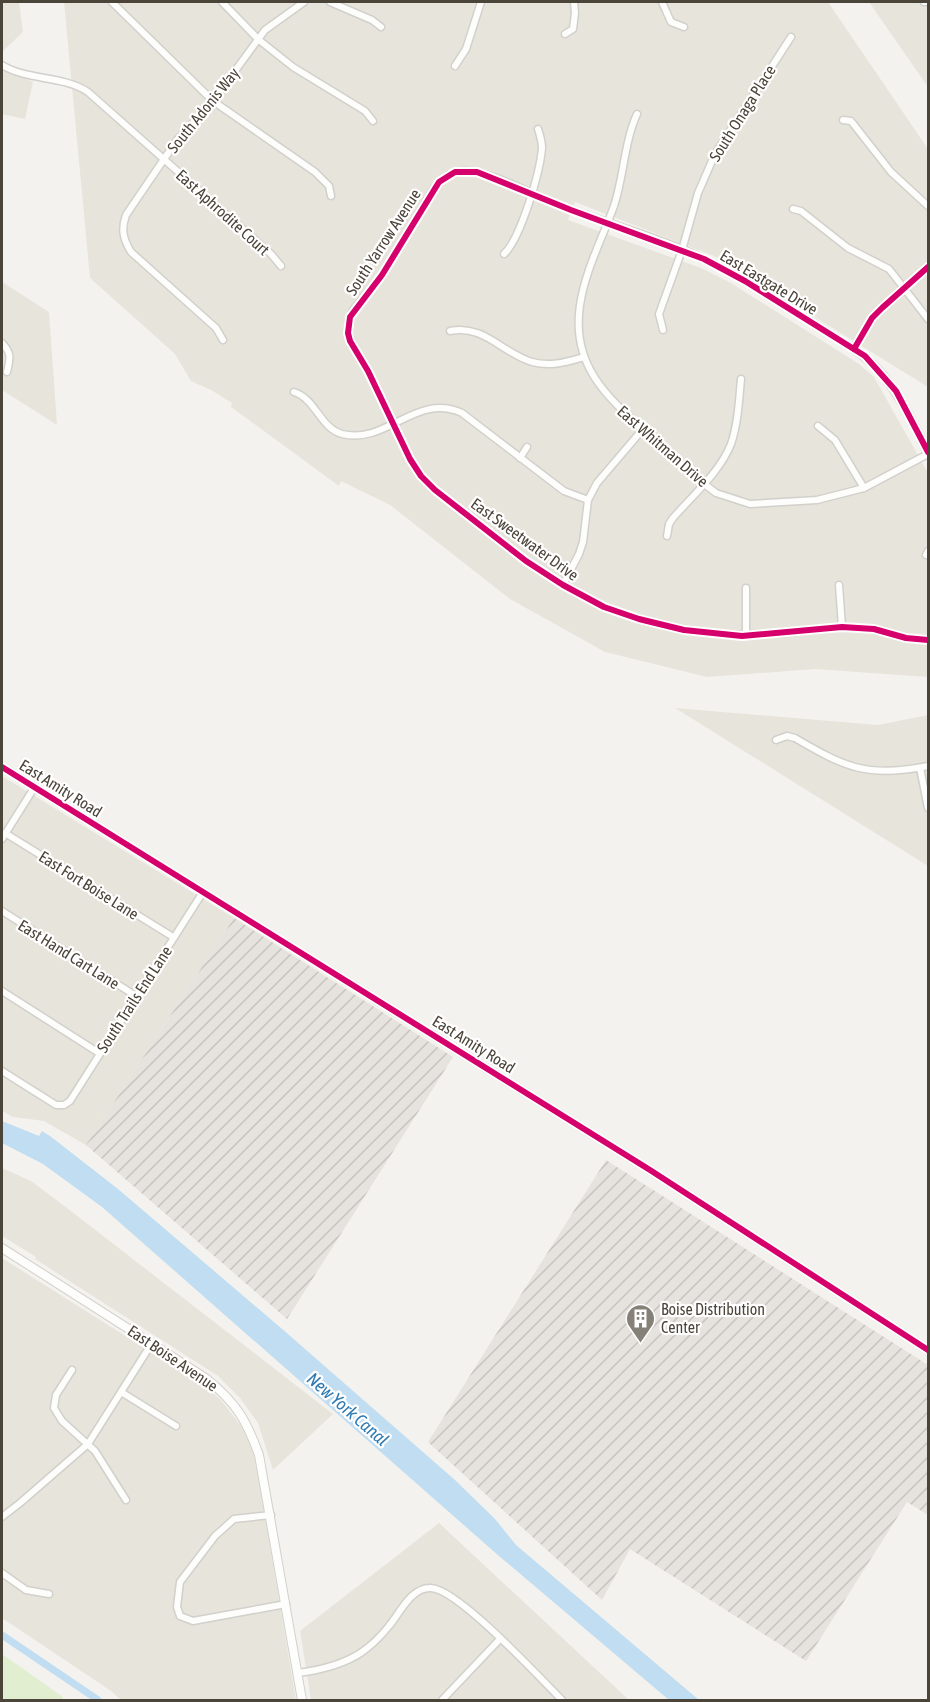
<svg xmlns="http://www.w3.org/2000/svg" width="930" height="1702" viewBox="0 0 930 1702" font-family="'Asap Condensed',sans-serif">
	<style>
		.residential { fill: #e7e4dc }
		.industrial { fill: url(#industrial-furrows) }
		.park { fill: #e1eecf }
		.water { fill: #c0ddf1 }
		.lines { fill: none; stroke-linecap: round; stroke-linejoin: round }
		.canal { stroke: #c0ddf1; stroke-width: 7 }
		.minor-casing { stroke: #d2d0cb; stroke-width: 9 }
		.tertiary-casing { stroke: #d2d0cb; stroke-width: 10 }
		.minor { stroke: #fdfdfc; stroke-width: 6 }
		.tertiary { stroke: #fdfdfc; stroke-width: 8 }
		.cycleway-casing { stroke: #fff; stroke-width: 10 }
		.cycleway { stroke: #d6006c; stroke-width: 6 }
		.labels { text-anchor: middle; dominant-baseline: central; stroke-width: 4.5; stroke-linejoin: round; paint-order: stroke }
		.street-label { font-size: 16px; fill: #4b4439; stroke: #fff }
		.poi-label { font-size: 16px; fill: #4b4439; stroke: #fff; text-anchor: start }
		.water-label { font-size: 18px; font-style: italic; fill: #2e7ab2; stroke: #fff }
	</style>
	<defs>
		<pattern id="industrial-furrows" width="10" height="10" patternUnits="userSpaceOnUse" patternTransform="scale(1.5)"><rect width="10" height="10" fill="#e6e2de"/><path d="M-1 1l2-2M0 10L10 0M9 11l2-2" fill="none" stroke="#c7c3bf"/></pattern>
	</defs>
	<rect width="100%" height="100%" fill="#f4f2ee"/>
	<g class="residential">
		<polygon points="2,2 19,2 23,32 2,52"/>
		<polygon points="64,2 828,2 928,149 928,387 719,258 575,202 568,220 701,268 731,283 859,364 874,377 928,473 928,677 815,669 707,677 605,652 510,599 390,505 341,481 339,486 231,407 232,403 211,390 191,381 175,354 90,278"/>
		<polygon points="869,2 928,2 928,87"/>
		<polygon points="2,68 33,82 25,119 2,114"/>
		<polygon points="2,282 49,312 57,425 2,390"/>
		<polygon points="675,708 878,725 928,715 928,866"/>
		<polygon points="2,776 234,918 86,1145 44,1121 13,1117 2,1111"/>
		<polygon points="2,1168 31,1181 67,1208 333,1414 273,1470 258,1423 240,1398 218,1376 35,1259 36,1257 2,1236"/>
		<polygon points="2,1258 203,1385 221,1400 245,1431 253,1451 257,1470 296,1700 121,1700 111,1691 2,1618"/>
		<polygon points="439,1523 629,1700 311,1700 300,1631"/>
	</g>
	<g class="industrial">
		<polygon points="234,918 453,1057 287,1319 86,1145"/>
		<polygon points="606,1160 928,1365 928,1515 907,1502 806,1661 630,1549 602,1600 428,1442"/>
	</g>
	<polygon class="park" points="2,1654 63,1697 61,1700 2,1700"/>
	<polygon class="water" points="2,1121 39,1136 42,1131 50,1136 118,1189 281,1328 455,1480 495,1519 516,1545 699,1700 669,1700 499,1556 102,1207 43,1164 2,1143"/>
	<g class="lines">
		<polyline class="canal" points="2,1635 98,1700"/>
		<defs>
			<g id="minor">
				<polyline points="112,2 213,101 315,172 329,186 331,196"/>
				<polyline points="222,2 259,40 293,67 365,111 373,121"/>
				<polyline points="330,2 372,20 381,27"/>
				<polyline points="662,2 671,22 684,27"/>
				<polyline points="924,2 926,2"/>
				<polyline points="565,34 573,29 575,13 574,2"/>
				<path d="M2 65C28 81 62 75 88 92L271 254 281 266"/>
				<polyline points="455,66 466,49 481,2"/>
				<path d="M637 114C624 143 624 176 614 206 602 239 585 271 580 305 571 365 606 396 646 432 665 449 684 466 703 483L716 493 750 504 817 500 864 488 928 454"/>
				<polyline points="843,120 851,121 891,172 928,206"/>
				<polyline points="793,209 801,211 848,248 889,269 928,319"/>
				<path d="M504 254C521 238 540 172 542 148 542 142 540 135 538 129"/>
				<polyline points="663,330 659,314 682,250 698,193 715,154 791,37"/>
				<path d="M450 331C484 324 502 353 532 362 551 367 566 362 584 357"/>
				<path d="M223 340 216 328 131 252C123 239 121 229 126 215L177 140 213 101 265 30 304 2"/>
				<path d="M2 343C12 353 10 359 7 372"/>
				<path d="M854 349C805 318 757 284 705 259 656 236 604 223 554 203 531 194 488 170 464 171 451 172 442 178 434 188L382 275 353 310 349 320 348 333 354 348 368 371 410 459 421 476 435 490 526 561 563 585 604 607 639 619 684 630 731 635 784 633 842 627 874 629 906 638 928 640"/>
				<path d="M294 392C316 399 320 428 342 434 387 445 416 392 462 413L564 491 588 500"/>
				<polyline points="818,426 835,440 864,488"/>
				<polyline points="520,458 527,447"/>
				<path d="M667 536 669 524 673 518C693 495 720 472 731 444 738 424 739 400 741 379"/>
				<polyline points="926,555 928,551"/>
				<polyline points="563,585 579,554 583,542 588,500 597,483 643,429"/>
				<polyline points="839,585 842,627"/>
				<polyline points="746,635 746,588"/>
				<path d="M776 740 787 736 795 738C846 768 868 778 928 766"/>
				<polyline points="920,768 928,808"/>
				<polyline points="5,833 173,937"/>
				<polyline points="2,839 34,788"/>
				<polyline points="2,911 136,996"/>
				<polyline points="2,991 99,1053"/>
				<polyline points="2,1071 56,1105 64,1105 70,1101 203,892"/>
				<polyline points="72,1370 56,1395 54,1408 62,1421 95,1451 126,1500"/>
				<polyline points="121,1392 176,1426"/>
				<polyline points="271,1515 234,1519 215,1536 180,1582 177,1607 180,1616 193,1621 286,1604"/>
				<polyline points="2,1517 20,1503 88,1444 152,1343"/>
				<polyline points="2,1573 26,1590 49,1594"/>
				<path d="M298 1673C321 1670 343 1665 362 1652 372 1645 381 1636 389 1626 400 1613 411 1587 431 1588 458 1589 540 1678 562 1700"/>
				<polyline points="442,1700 500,1639"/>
			</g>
			<g id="tertiary">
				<path d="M928 267 882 308 872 318 854 349C890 372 909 415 928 452"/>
				<polyline points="2,767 650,1170 928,1350"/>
				<path d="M2 1248 207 1379C236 1403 246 1419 259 1455L302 1700"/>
			</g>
		</defs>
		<use href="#minor" class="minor-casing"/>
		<use href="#tertiary" class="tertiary-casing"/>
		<use href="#minor" class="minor"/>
		<use href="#tertiary" class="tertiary"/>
		<defs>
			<g id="cycleway">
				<polyline points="854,349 872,318 882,308 928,267"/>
				<polyline points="928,452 896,391 865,356 745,281 704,259 571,210 477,172 455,172 439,182 382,275 350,317 348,333 350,341 368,371 410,459 421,476 435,490 526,561 563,585 604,607 639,619 684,630 742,636 842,627 874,629 906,638 928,640"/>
				<polyline points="2,767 650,1170 928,1350"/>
			</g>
		</defs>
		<use href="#cycleway" class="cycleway-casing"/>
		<use href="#cycleway" class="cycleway"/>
	</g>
	<defs>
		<symbol id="building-pin" viewBox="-11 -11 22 30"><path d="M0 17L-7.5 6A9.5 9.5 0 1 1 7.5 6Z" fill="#868178" stroke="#fff"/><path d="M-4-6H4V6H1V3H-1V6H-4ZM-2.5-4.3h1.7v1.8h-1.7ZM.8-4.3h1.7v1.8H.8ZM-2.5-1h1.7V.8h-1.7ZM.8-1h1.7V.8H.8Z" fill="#fff"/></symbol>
	</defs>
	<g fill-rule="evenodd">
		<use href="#building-pin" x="624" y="1302" width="33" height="45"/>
	</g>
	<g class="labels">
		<g class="street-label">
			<text transform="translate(203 110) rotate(-51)">South Adonis Way</text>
			<text transform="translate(742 113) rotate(-58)">South Onaga Place</text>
			<text transform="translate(223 212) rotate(42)">East Aphrodite Court</text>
			<text transform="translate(383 242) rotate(-57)">South Yarrow Avenue</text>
			<text transform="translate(769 282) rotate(31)">East Eastgate Drive</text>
			<text transform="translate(663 446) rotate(41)">East Whitman Drive</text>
			<text transform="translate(525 539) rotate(36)">East Sweetwater Drive</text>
			<text transform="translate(61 788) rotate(32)">East Amity Road</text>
			<text transform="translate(89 885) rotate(32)">East Fort Boise Lane</text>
			<text transform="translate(69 954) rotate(32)">East Hand Cart Lane</text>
			<text transform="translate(134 999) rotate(-57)">South Trails End Lane</text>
			<text transform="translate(474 1044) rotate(32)">East Amity Road</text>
			<text transform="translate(173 1358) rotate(34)">East Boise Avenue</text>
		</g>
		<g class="poi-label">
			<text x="661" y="1309">Boise Distribution<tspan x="661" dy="18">Center</tspan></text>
		</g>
		<g class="water-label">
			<text transform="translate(348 1409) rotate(41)">New York Canal</text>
		</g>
	</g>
	<rect width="930" height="1702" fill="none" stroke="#4b4439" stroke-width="6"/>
</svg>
